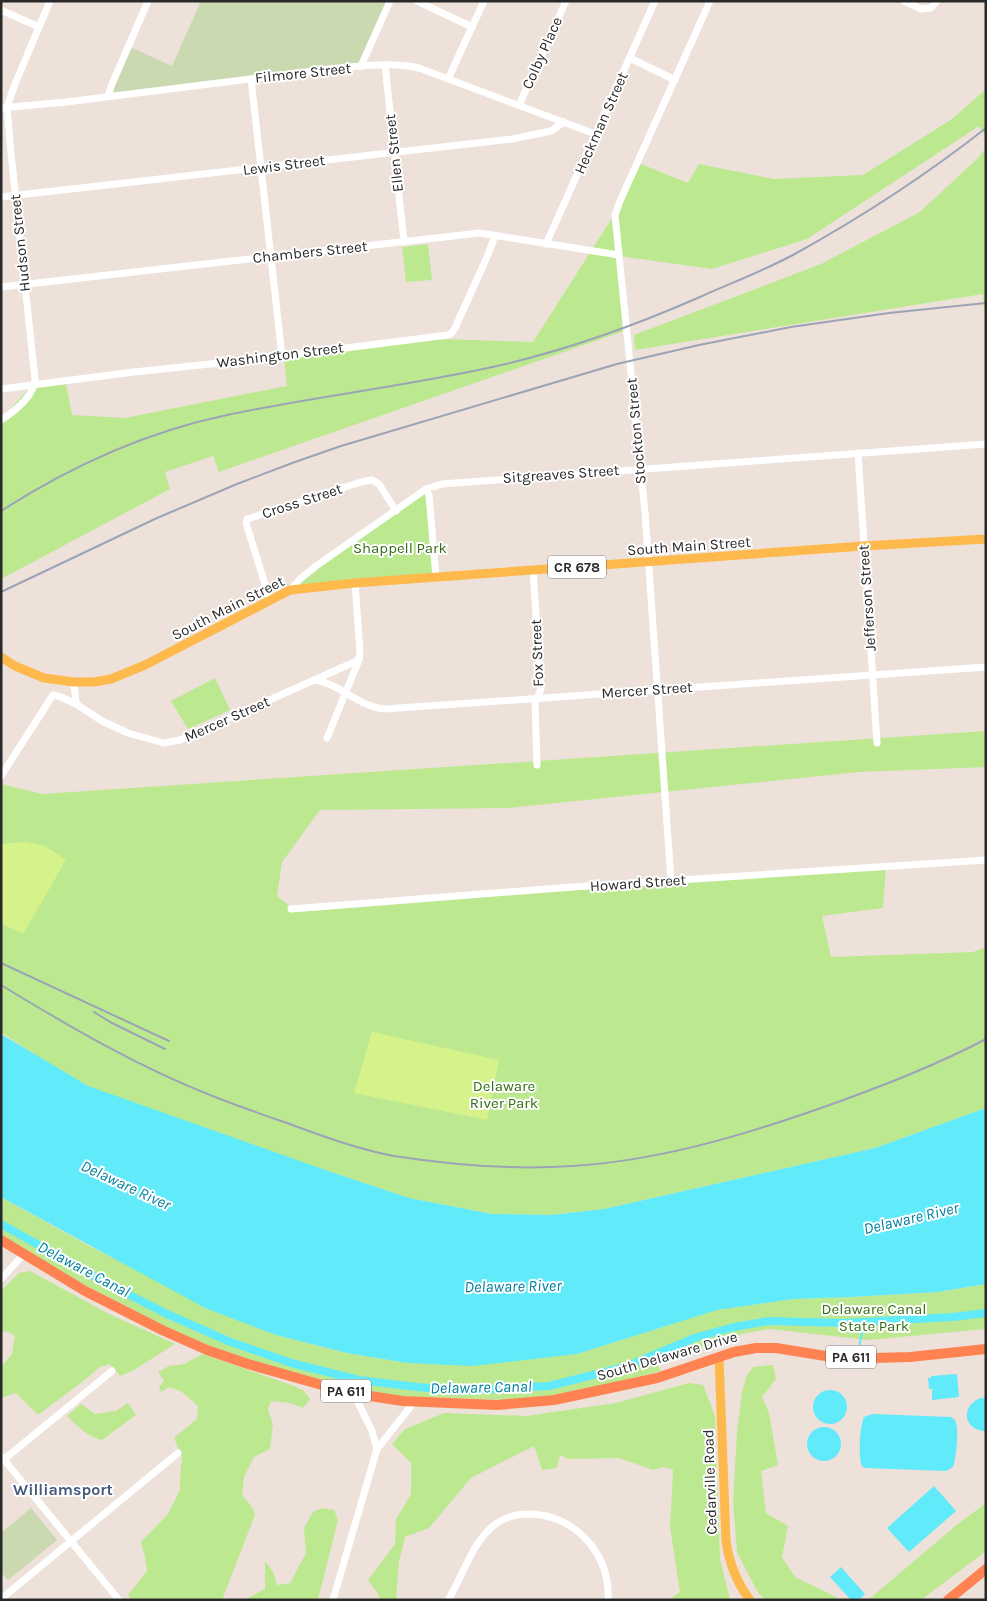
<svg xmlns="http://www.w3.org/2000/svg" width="987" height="1601" viewBox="0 0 987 1601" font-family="Karla,sans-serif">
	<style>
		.green { fill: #bce990 }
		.cemetery { fill: #cad9af }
		.pitch { fill: #d6f28a }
		.water { fill: #61eafa }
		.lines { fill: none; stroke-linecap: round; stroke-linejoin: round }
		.stream { stroke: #61eafa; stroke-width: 2 }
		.canal { stroke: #61eafa; stroke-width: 8 }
		.minor { stroke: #fff; stroke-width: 7 }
		.major { stroke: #feb94d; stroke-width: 9 }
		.highway { stroke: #ff8252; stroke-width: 10 }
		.rail { stroke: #9ca3b6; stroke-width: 2 }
		.labels { text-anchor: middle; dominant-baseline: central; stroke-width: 4; stroke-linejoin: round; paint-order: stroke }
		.shield { fill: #fff; stroke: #696969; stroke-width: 1 }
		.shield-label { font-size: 14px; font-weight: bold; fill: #292929 }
		.street-label { font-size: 15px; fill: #292929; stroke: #fff }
		.park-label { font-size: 15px; fill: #336d13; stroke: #fff }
		.water-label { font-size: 16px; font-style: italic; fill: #01819f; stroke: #fff }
		.neighbourhood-label { font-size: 16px; font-weight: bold; fill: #45587e; stroke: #fff }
	</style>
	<rect width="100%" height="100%" fill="#ede1d9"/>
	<g class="green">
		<polygon points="986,89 986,137 979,126 807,239 712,269 619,256 627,330 219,472 213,456 165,472 170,489 1,579 1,419 34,383 65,379 72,415 125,418 287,386 284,357 440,339 533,342 614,215 641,164 688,183 699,164 774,179 863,175 952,119"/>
		<polygon points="986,147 986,309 984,309 983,294 635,350 634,335 821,264 920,212 979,157"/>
		<polygon points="428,244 432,280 406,282 402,247"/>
		<polygon points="426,489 436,578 290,590"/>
		<polygon points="215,678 230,710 188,729 171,701"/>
		<polygon points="986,731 986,767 859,772 508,808 320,810 282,862 277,896 297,912 886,866 883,908 822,916 831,957 973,952 986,947 986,1108 875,1148 604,1209 551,1215 492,1214 409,1198 331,1172 114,1108 1,1032 1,784 42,794"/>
		<polygon points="1,1197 93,1248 276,1335 347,1353 407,1363 577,1354 716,1310 793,1299 852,1297 938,1292 986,1284 986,1329 868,1340 770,1329 745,1333 657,1363 661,1371 623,1381 548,1396 504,1400 398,1396 351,1388 253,1361 203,1343 162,1325 90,1288 52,1267 1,1234"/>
		<polygon points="30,1271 107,1313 175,1344 134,1370 120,1376 110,1364 100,1367 81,1383 38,1415 16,1393 1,1398 1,1367 12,1354 15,1336 6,1331 1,1333 1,1291 19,1273"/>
		<polygon points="203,1354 294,1386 304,1391 310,1399 303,1408 290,1403 271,1401 268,1410 273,1424 270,1449 254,1457 244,1477 242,1495 252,1507 255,1515 222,1600 132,1600 128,1595 147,1571 145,1557 141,1542 168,1514 180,1490 180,1478 182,1457 174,1438 197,1419 198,1406 182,1392 169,1387 161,1392 159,1387 164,1381 158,1372 169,1366 184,1364"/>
		<polygon points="773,1365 776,1379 762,1397 769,1413 778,1465 761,1471 766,1513 788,1526 782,1557 795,1577 842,1600 765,1600 757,1591 737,1552 733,1501 737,1432 742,1392 747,1375 753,1367"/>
		<polygon points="689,1383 703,1385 715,1416 720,1559 730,1600 669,1600 680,1592 670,1527 673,1470 664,1467 653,1470 619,1458 568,1459 560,1455 557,1468 542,1470 534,1446 471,1478 429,1528 405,1537 399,1562 396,1600 380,1600 378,1594 368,1580 395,1544 396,1519 411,1494 411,1463 392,1444 405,1429 444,1413 526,1416 616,1403"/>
		<path d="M128 1403 136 1415 102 1440C88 1437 77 1426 67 1416L81 1404 95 1414 116 1411Z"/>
		<polygon points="986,1503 986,1551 921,1600 868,1600 958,1524"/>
		<polygon points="322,1508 334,1510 338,1520 318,1600 244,1600 265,1589 265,1561 273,1572 277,1585 290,1583 306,1553 304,1528 313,1512"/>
	</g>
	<g class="cemetery">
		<polygon points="201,1 390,1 364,64 107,95 128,46 172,66"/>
		<polygon points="31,1508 57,1540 8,1580 1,1572 1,1533"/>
	</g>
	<g class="pitch">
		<polygon points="25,842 45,846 66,860 23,934 1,924 1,844"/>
		<polygon points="372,1032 499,1060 487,1120 354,1093"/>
	</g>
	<g class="water">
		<polygon points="1,1034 88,1086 331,1172 409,1198 492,1214 551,1215 604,1209 875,1148 986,1108 986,1284 938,1292 852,1297 793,1299 717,1310 577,1354 472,1366 407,1363 347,1353 276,1335 205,1308 1,1197"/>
		<polygon points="957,1374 959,1397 932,1400 932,1390 934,1389 929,1389 928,1378 931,1378 931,1376"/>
		<circle cx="830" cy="1407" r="17"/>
		<path d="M981 1398H986V1431C963 1431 960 1405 981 1398Z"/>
		<path d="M872 1414 951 1417C954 1419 955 1419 956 1423 959 1430 956 1460 953 1467L946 1471 865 1468 862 1466C858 1458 860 1425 864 1417Z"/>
		<circle cx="824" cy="1444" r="17"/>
		<polygon points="934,1486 956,1511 909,1552 887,1528"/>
		<polygon points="841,1567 865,1594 859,1600 851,1600 830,1577"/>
	</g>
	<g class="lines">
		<polyline class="stream" points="859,1347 864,1322"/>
		<polyline class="canal" points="1,1224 108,1284 167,1314 228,1341 291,1363 359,1380 417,1387 460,1391 549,1386 625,1367 697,1337 734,1327 768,1321 843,1323 953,1317 986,1313"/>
		<g class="minor">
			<polyline points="417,1 472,27"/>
			<polyline points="904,1 921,9 931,8 937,1"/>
			<polyline points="1,10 39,27"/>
			<polyline points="630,58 675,80"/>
			<polyline points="385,65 404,242"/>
			<polyline points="361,66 390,1"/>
			<polyline points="251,79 282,356"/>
			<polyline points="448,79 484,1"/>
			<polyline points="108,96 112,84 148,1"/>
			<polyline points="519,105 566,1"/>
			<path d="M1 108 66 102 337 68C364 66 392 62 419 68L595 134"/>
			<polyline points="1,197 512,139 551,131 564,122"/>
			<polyline points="546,244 655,1"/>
			<polyline points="1,287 480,233 619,255"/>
			<polyline points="1,389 134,372 267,358 448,335 452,333 455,328 487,257 495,236"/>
			<path d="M1 420C15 411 34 396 35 379L11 153 7 107 15 84 50 1"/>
			<polyline points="858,453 877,743"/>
			<polyline points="426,489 429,495 436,578"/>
			<polyline points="533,570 541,689 535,703 537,765"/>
			<polyline points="290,590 300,579 316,566 426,489 442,484 986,444"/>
			<polyline points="270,600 246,523 247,519 361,482 372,480 379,484 396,511"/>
			<path d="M315 680C340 684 359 707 385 709L986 667"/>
			<polyline points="74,682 76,704"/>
			<polyline points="327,738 359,660 360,651 355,583"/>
			<polyline points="1,776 53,695 61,697 76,704 102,721 128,733 164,743 180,740 359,660"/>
			<polyline points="671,881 645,512 615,215 620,201 710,1"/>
			<polyline points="291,909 572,887 986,860"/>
			<polyline points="1,1279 24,1254"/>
			<polyline points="353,1392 372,1431 377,1449"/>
			<polyline points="1,1456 119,1600"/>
			<polyline points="2,1461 112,1371"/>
			<polyline points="1,1599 178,1453"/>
			<polyline points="333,1600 377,1449 415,1401"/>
			<path d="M448 1600C463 1576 473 1539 497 1523 506 1517 519 1514 530 1514 575 1515 611 1554 608 1600"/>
		</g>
		<g class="major">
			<polyline points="1,657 15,666 44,678 74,682 94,682 111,679 145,665 290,590 355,583 533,570 863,546 986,539"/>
			<path d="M719 1358 726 1541C729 1562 737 1583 750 1600"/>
		</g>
		<g class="highway">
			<polyline points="1,1240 85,1291 162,1330 207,1350 248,1364 329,1387 363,1395 403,1401 497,1405 554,1400 657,1378 734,1352 756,1348 776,1348 832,1357 874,1358 910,1357 986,1349"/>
			<polyline points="948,1600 986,1569"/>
		</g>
		<g class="rail">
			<path d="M1 511C71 466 146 432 227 415 317 396 408 386 497 366 567 350 634 326 700 297 731 283 763 271 793 255 860 218 925 176 986 128"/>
			<polyline points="1,592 157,518 237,484 295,462 341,446 617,364 699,345 791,327 889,313 986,303"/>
			<polyline points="1,963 169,1041"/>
			<path d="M1 985C70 1027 140 1068 215 1097 238 1106 261 1114 284 1122 320 1135 356 1149 394 1156 452 1165 513 1170 572 1166 657 1161 741 1136 821 1108 878 1088 933 1067 986 1039"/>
			<polyline points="94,1012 110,1022 165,1049"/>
		</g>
	</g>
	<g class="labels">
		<g class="shield">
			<rect x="548" y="555.5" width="58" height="23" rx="4"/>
			<rect x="826" y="1345.5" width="50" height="23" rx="4"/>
			<rect x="321" y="1379.5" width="50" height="23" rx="4"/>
		</g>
		<g class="shield-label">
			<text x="577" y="567">CR 678</text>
			<text x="851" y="1357">PA 611</text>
			<text x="346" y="1391">PA 611</text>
		</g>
		<g class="street-label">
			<text transform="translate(542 53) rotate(-66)">Colby Place</text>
			<text transform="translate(303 73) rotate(-6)">Filmore Street</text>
			<text transform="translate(601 123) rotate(-66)">Heckman Street</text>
			<text transform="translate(394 153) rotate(-96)">Ellen Street</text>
			<text transform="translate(284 165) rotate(-7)">Lewis Street</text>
			<text transform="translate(20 243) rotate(-96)">Hudson Street</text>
			<text transform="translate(310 252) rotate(-6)">Chambers Street</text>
			<text transform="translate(280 355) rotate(-7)">Washington Street</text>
			<text transform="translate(636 431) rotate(-95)">Stockton Street</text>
			<text transform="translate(561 474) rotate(-4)">Sitgreaves Street</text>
			<text transform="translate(302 501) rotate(-18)">Cross Street</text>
			<text transform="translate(689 546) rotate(-4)">South Main Street</text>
			<text transform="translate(867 598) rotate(-94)">Jefferson Street</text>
			<text transform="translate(228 608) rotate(-27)">South Main Street</text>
			<text transform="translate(537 653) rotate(-92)">Fox Street</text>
			<text transform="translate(647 690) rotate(-4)">Mercer Street</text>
			<text transform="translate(227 719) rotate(-24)">Mercer Street</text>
			<text transform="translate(638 883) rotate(-4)">Howard Street</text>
			<text transform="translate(667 1356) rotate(-16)">South Delaware Drive</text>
			<text transform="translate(710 1482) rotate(-92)">Cedarville Road</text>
		</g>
		<g class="park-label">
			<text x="400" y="548">Shappell Park</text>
			<text x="504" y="1086">Delaware<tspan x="504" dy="17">River Park</tspan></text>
			<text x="874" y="1309">Delaware Canal<tspan x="874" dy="17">State Park</tspan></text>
		</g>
		<g class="water-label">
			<text transform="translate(126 1185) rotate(25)">Delaware River</text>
			<text transform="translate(911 1218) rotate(-13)">Delaware River</text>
			<text transform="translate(84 1269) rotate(28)">Delaware Canal</text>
			<text transform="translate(513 1286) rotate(-1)">Delaware River</text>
			<text transform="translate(481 1387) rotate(-1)">Delaware Canal</text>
		</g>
		<g class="neighbourhood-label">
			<text x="63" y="1489">Williamsport</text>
		</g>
	</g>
	<rect width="987" height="1601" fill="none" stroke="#292929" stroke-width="5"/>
</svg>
